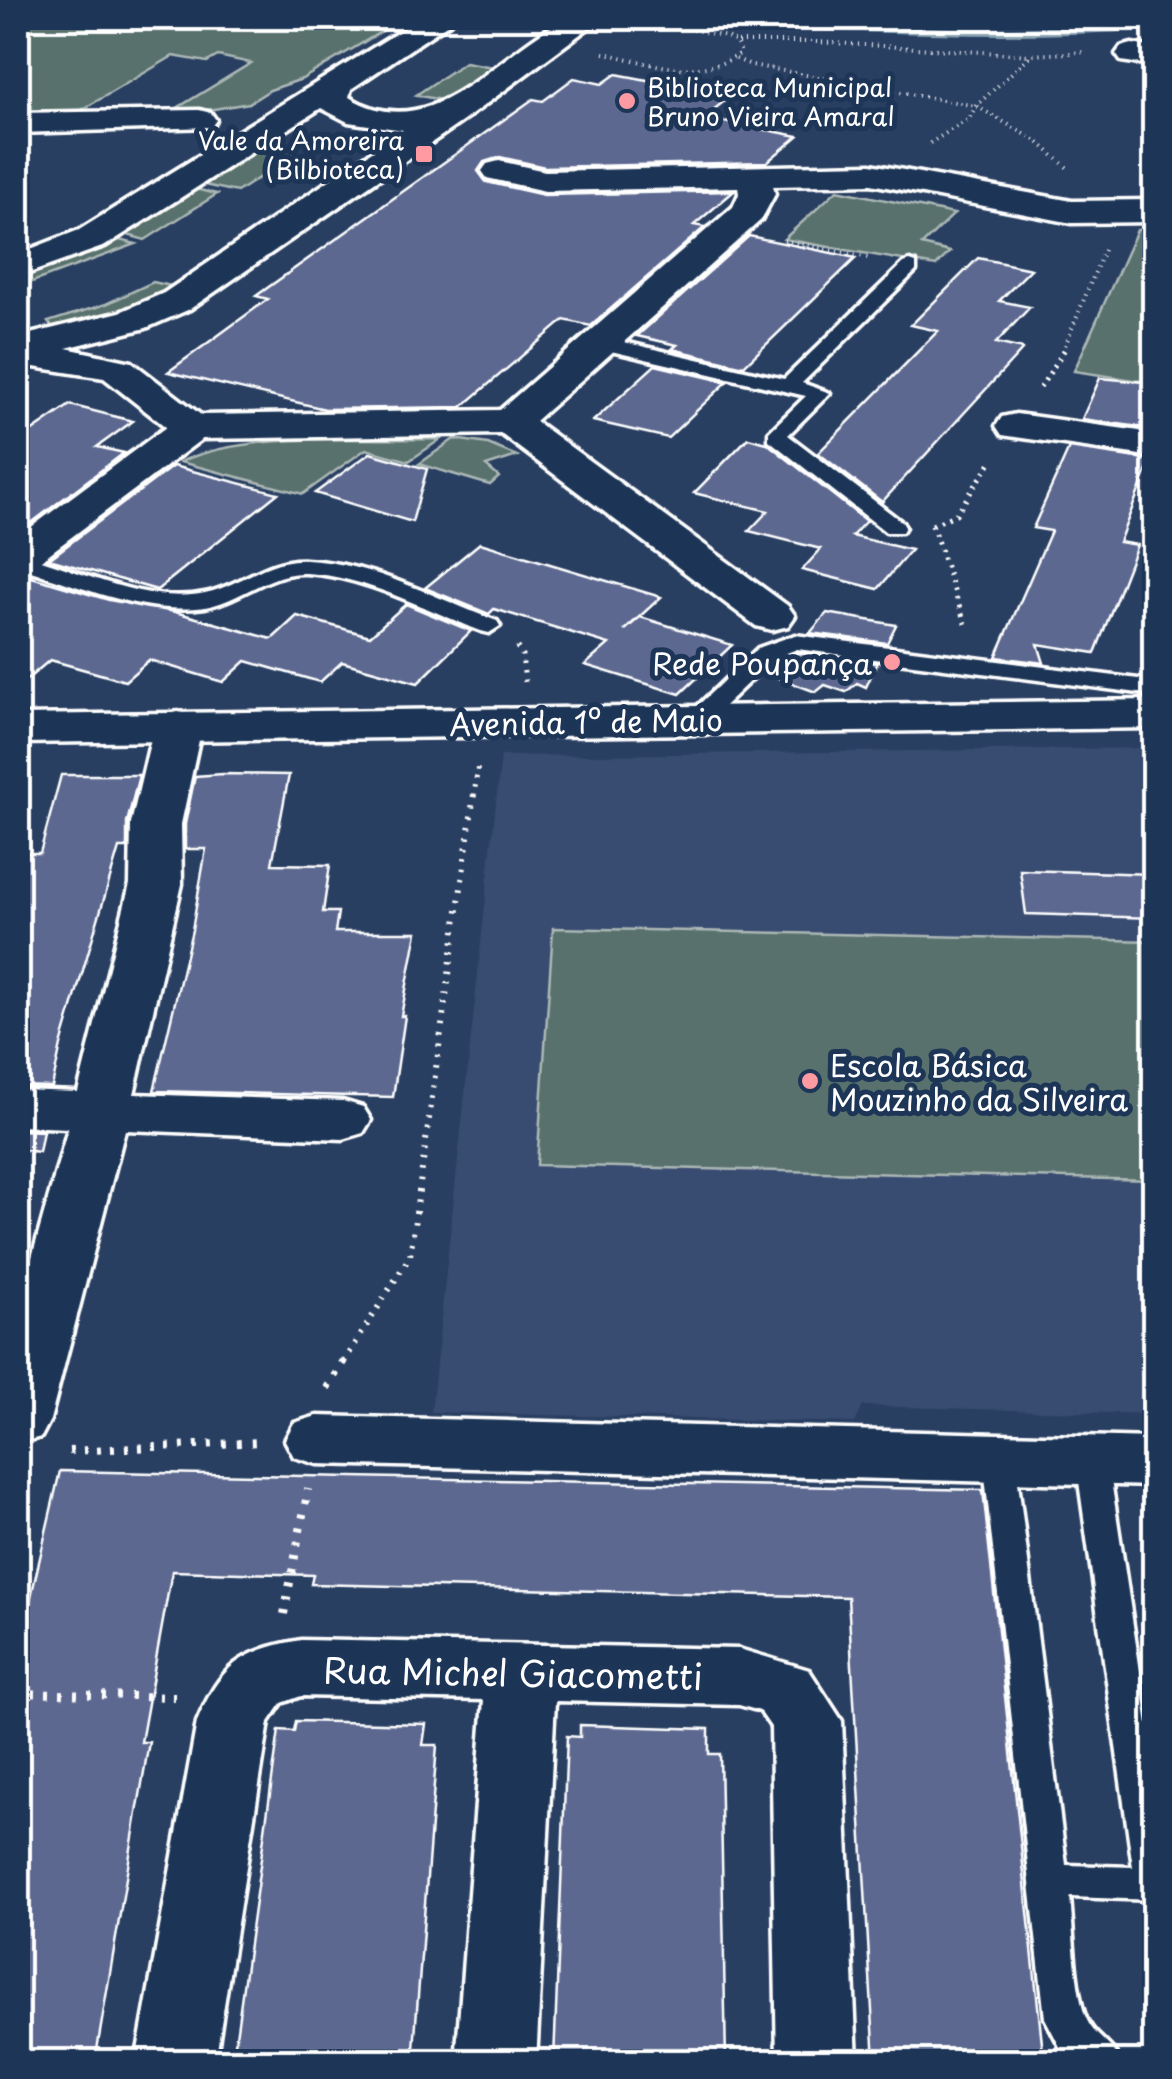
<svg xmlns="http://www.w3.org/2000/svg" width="1172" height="2079" viewBox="0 0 1172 2079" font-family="'Playpen Sans',sans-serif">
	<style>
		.built { fill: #384b70 }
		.green { fill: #58716d; stroke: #acb8b6; stroke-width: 2.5 }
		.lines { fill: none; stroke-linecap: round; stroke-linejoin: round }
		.stream { fill: #8ba5b4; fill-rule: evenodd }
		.building { fill: #5b6890; stroke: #fff; stroke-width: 2.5 }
		.service-casing { stroke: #fff; stroke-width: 7 }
		.minor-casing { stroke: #fff; stroke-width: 7 }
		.secondary-casing { stroke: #fff; stroke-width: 7 }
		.path-far3 { stroke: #fff; stroke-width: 4; stroke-dasharray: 1 5; stroke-linecap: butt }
		.path-far2 { stroke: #fff; stroke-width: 5; stroke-dasharray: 2.5 6; stroke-linecap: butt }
		.path-far1 { stroke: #fff; stroke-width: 6; stroke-dasharray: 2.5 8; stroke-linecap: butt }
		.path { stroke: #fff; stroke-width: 8; stroke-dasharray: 4 10; stroke-linecap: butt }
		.service { fill: #1d3557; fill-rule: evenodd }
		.minor { fill: #1d3557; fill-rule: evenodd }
		.secondary { fill: #1d3557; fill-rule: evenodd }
		.poi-dot { fill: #ff9aa2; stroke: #1d3557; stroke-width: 4 }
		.labels { text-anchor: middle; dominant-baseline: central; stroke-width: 10; stroke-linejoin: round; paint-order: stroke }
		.far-poi-label { font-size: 25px; fill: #fff; stroke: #1d3557; text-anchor: start }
		.poi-label { font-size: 30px; fill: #fff; stroke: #1d3557; text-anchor: end }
		.street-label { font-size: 30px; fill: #fff; stroke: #1d3557 }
		.near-street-label { font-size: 35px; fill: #fff; stroke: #1d3557 }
	</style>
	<rect width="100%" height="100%" fill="#293f62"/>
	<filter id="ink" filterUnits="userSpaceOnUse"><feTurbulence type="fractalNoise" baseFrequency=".01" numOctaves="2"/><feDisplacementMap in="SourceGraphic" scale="20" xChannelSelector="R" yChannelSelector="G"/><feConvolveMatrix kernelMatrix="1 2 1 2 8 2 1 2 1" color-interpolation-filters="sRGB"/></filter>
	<g filter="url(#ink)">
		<polygon class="built" points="1154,748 1154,1414 863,1406 855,1423 431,1412 501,756"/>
		<g class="green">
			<polygon points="18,18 404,18 302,79 270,90 249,103 214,109 174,110 251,63 218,56 207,62 173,56 73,115 18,116"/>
			<polygon points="465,62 498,68 451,102 416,95"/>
			<polygon points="258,147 294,155 237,192 200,184"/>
			<polygon points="195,189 217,194 145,240 124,234"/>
			<polygon points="837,190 954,214 922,245 950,252 936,266 784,239"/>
			<polygon points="1137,230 1154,230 1154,383 1074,371"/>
			<polygon points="115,239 136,244 24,285 18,274"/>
			<polygon points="153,282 180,288 156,300 58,333 48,322 106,304"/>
			<path d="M441 439 409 461 366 449 303 494 180 462C248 431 365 441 441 439Z"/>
			<polygon points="454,439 488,444 517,456 486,466 499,477 490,485 419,464"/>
			<polygon points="553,928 1154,941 1154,1180 537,1165"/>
		</g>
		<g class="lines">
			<path class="stream" d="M686 20 980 29 1154 24V30C999 41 844 31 689 25L686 24Z"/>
		</g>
		<g class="building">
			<polygon points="616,74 731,96 703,118 798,136 767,162 545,167 500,157 484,162 478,171 486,182 544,195 734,191 694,225 705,227 591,326 564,320 462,407 325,409 168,372 268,299 256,296 533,99 543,101 574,78 602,84"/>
			<polygon points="749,236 856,258 744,366 672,349 677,345 637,336"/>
			<polygon points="978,258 1031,269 999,301 1030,307 996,343 1023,349 882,502 818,453 938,331 911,325"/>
			<polygon points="655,365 727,382 668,438 593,421"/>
			<polygon points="1100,378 1154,383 1154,429 1082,419"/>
			<polygon points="70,405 133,421 97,447 124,453 18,533 18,441"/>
			<polygon points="748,438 767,443 866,521 852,536 911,550 878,589 802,570 821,549 749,531 768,511 694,493"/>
			<polygon points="1069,448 1151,460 1119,542 1137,545 1095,653 1038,644 1044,663 996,657 1051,531 1033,528"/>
			<polygon points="370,453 427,469 412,522 315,493"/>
			<polygon points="173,466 278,493 157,590 49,559"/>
			<polygon points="480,543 661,597 624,631 640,617 732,645 680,694 585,665 609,644 494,609 489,614 425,588"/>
			<polygon points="18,573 109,600 175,612 272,639 297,616 370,636 406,604 471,631 418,683 342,662 320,682 246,661 223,682 149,660 125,681 50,660 18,687"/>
			<polygon points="827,613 896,625 887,643 810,633"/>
			<polygon points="797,653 877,663 866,687 857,683 846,692 825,685 816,692 773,676"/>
			<polygon points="223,774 289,775 272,864 330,865 323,912 338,912 335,932 417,932 401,1016 405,1016 393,1097 154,1091 192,930 206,849 185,849 185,824 195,776"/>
			<polygon points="61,775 139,775 127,823 127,848 119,848 61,1045 52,1087 18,1086 18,853 40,853"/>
			<polygon points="1020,870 1154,874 1154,918 1026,914"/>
			<polygon points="18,1130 43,1131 39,1152 18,1149"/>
			<polygon points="60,1471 983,1490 1044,2062 875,2062 848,1597 311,1584 313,1575 172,1571 141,1742 149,1742 95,2062 18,2062 18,1653"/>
			<polygon points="296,1721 426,1724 423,1745 437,1745 413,2062 252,2062 254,2052 234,2051 279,1730 294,1731"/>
			<polygon points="580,1725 709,1729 709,1754 720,1754 726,2062 554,2060 567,1736 580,1737"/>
		</g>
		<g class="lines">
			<defs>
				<g id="service">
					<polygon points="910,261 916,263 916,271 802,383 830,393 788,435 902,522 905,527 902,532 886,532 769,440 769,432 806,396 602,349 592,343 602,337 784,379 904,263"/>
					<path d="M18 553C76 568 144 606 205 593 241 586 268 557 307 560 372 563 437 599 497 621L500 626 489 633 481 631C426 610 365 576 306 573 270 571 240 601 205 607 143 616 75 584 18 567Z"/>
					<polygon points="795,635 1154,681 1154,695 797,649 774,658 704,725 688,725 684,720 688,715 758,648"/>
					<path d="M999 1446 1010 1449 1015 1458 1066 1865 1133 1867 1076 1460 1081 1451 1092 1448 1103 1451 1108 1460 1154 1764V1900L1070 1897C1073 1928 1075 1992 1086 2018 1094 2037 1112 2043 1121 2062H1068L1045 2018 983 1458 988 1449Z"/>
				</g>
				<g id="minor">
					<path d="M421 18H457L351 89 349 97C432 148 496 53 564 20 574 15 591 17 602 18L463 121 190 309 146 328 66 348 132 362 201 415 500 410 733 207 739 194 738 187 545 191 487 178 482 171 487 164 499 161 545 171 871 164 1072 201 1154 200V222L1072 223 871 184 773 186 775 194 761 220 535 421 788 606 795 616 788 626 772 630 756 626 501 434 202 439 33 566 18 570V537L166 427 104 378 21 365 18 360V337L120 312 164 293 403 130 348 122 321 108 105 246 18 277V254L79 230Z"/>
					<polygon points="1132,44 1154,48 1154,66 1121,61 1116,54 1121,47"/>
					<polygon points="199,110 211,113 216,120 211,127 18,133 18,113"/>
					<polygon points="1016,414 1154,433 1154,457 1002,435 996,426 1002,417"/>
					<polygon points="178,712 195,716 202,726 181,824 182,884 134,1094 343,1101 363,1107 371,1120 363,1133 343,1139 125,1130 50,1420 41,1437 18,1443 18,1308 68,1128 18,1126 18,1090 78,1092 130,884 131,824 154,726 161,716"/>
					<polygon points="317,1416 1154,1438 1154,1486 317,1464 294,1457 285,1440 294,1423"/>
					<path d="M301 1640 739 1649 809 1670 842 1721 857 2062H777L771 1727 760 1711 739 1705 555 1701 536 2062H456L484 1700 301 1696 282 1703 269 1722 215 2062H136L197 1722C221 1665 240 1651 301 1640Z"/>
				</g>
				<polygon id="secondary" points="1154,700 1154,728 18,743 18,715"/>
			</defs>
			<use href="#service" class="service-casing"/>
			<use href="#minor" class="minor-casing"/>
			<use href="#secondary" class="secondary-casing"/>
			<g class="path-far3">
				<polyline points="1082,18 1096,30"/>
				<polyline points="738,42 816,42 1031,55"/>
				<path d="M604 53C649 63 700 82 741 53L736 42 727 37 641 18"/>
				<polyline points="736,59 751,65 976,106 1037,141 1070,170"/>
				<polyline points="930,143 969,119 976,106 1031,55 1087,52"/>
				<polyline points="784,241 869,258"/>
				<polyline points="1063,351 1104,250"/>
			</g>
			<g class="path-far2">
				<polyline points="1040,388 1065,349"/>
				<polyline points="932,525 956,514 992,461"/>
				<polyline points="932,525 966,626"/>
				<polyline points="517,647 522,655 525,682"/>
				<polyline points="474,796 478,764"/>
			</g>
			<polyline class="path-far1" points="344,1362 410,1256 474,794"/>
			<g class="path">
				<polyline points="327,1388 345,1359"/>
				<polyline points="69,1451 261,1442"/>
				<polyline points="284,1614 308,1489"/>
				<polyline points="18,1693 175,1697"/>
			</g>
			<use href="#service" class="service"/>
			<use href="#minor" class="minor"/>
			<use href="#secondary" class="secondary"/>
		</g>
	</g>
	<g class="poi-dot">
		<circle cx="627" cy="101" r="10"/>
		<rect x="414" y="144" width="20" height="20" rx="5"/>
		<circle cx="892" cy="662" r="10"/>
		<circle cx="810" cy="1081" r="10"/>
	</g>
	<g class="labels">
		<g class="far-poi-label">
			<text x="647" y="87">Biblioteca Municipal<tspan x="647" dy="29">Bruno Vieira Amaral</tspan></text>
			<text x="404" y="140" text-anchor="end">Vale da Amoreira<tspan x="404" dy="29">(Bilbioteca)</tspan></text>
		</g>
		<g class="poi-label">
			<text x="872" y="662">Rede Poupança</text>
			<text x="830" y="1064" text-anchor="start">Escola Básica<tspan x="830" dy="34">Mouzinho da Silveira</tspan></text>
		</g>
		<g class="street-label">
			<text transform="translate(586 721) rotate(-1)">Avenida 1º de Maio</text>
		</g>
		<g class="near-street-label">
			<text transform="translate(513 1672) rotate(1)">Rua Michel Giacometti</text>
		</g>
	</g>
	<rect width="1172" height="2079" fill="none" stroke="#1d3557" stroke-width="60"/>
	<rect x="30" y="30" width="1112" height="2019" fill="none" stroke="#fff" stroke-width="4" filter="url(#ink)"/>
</svg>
